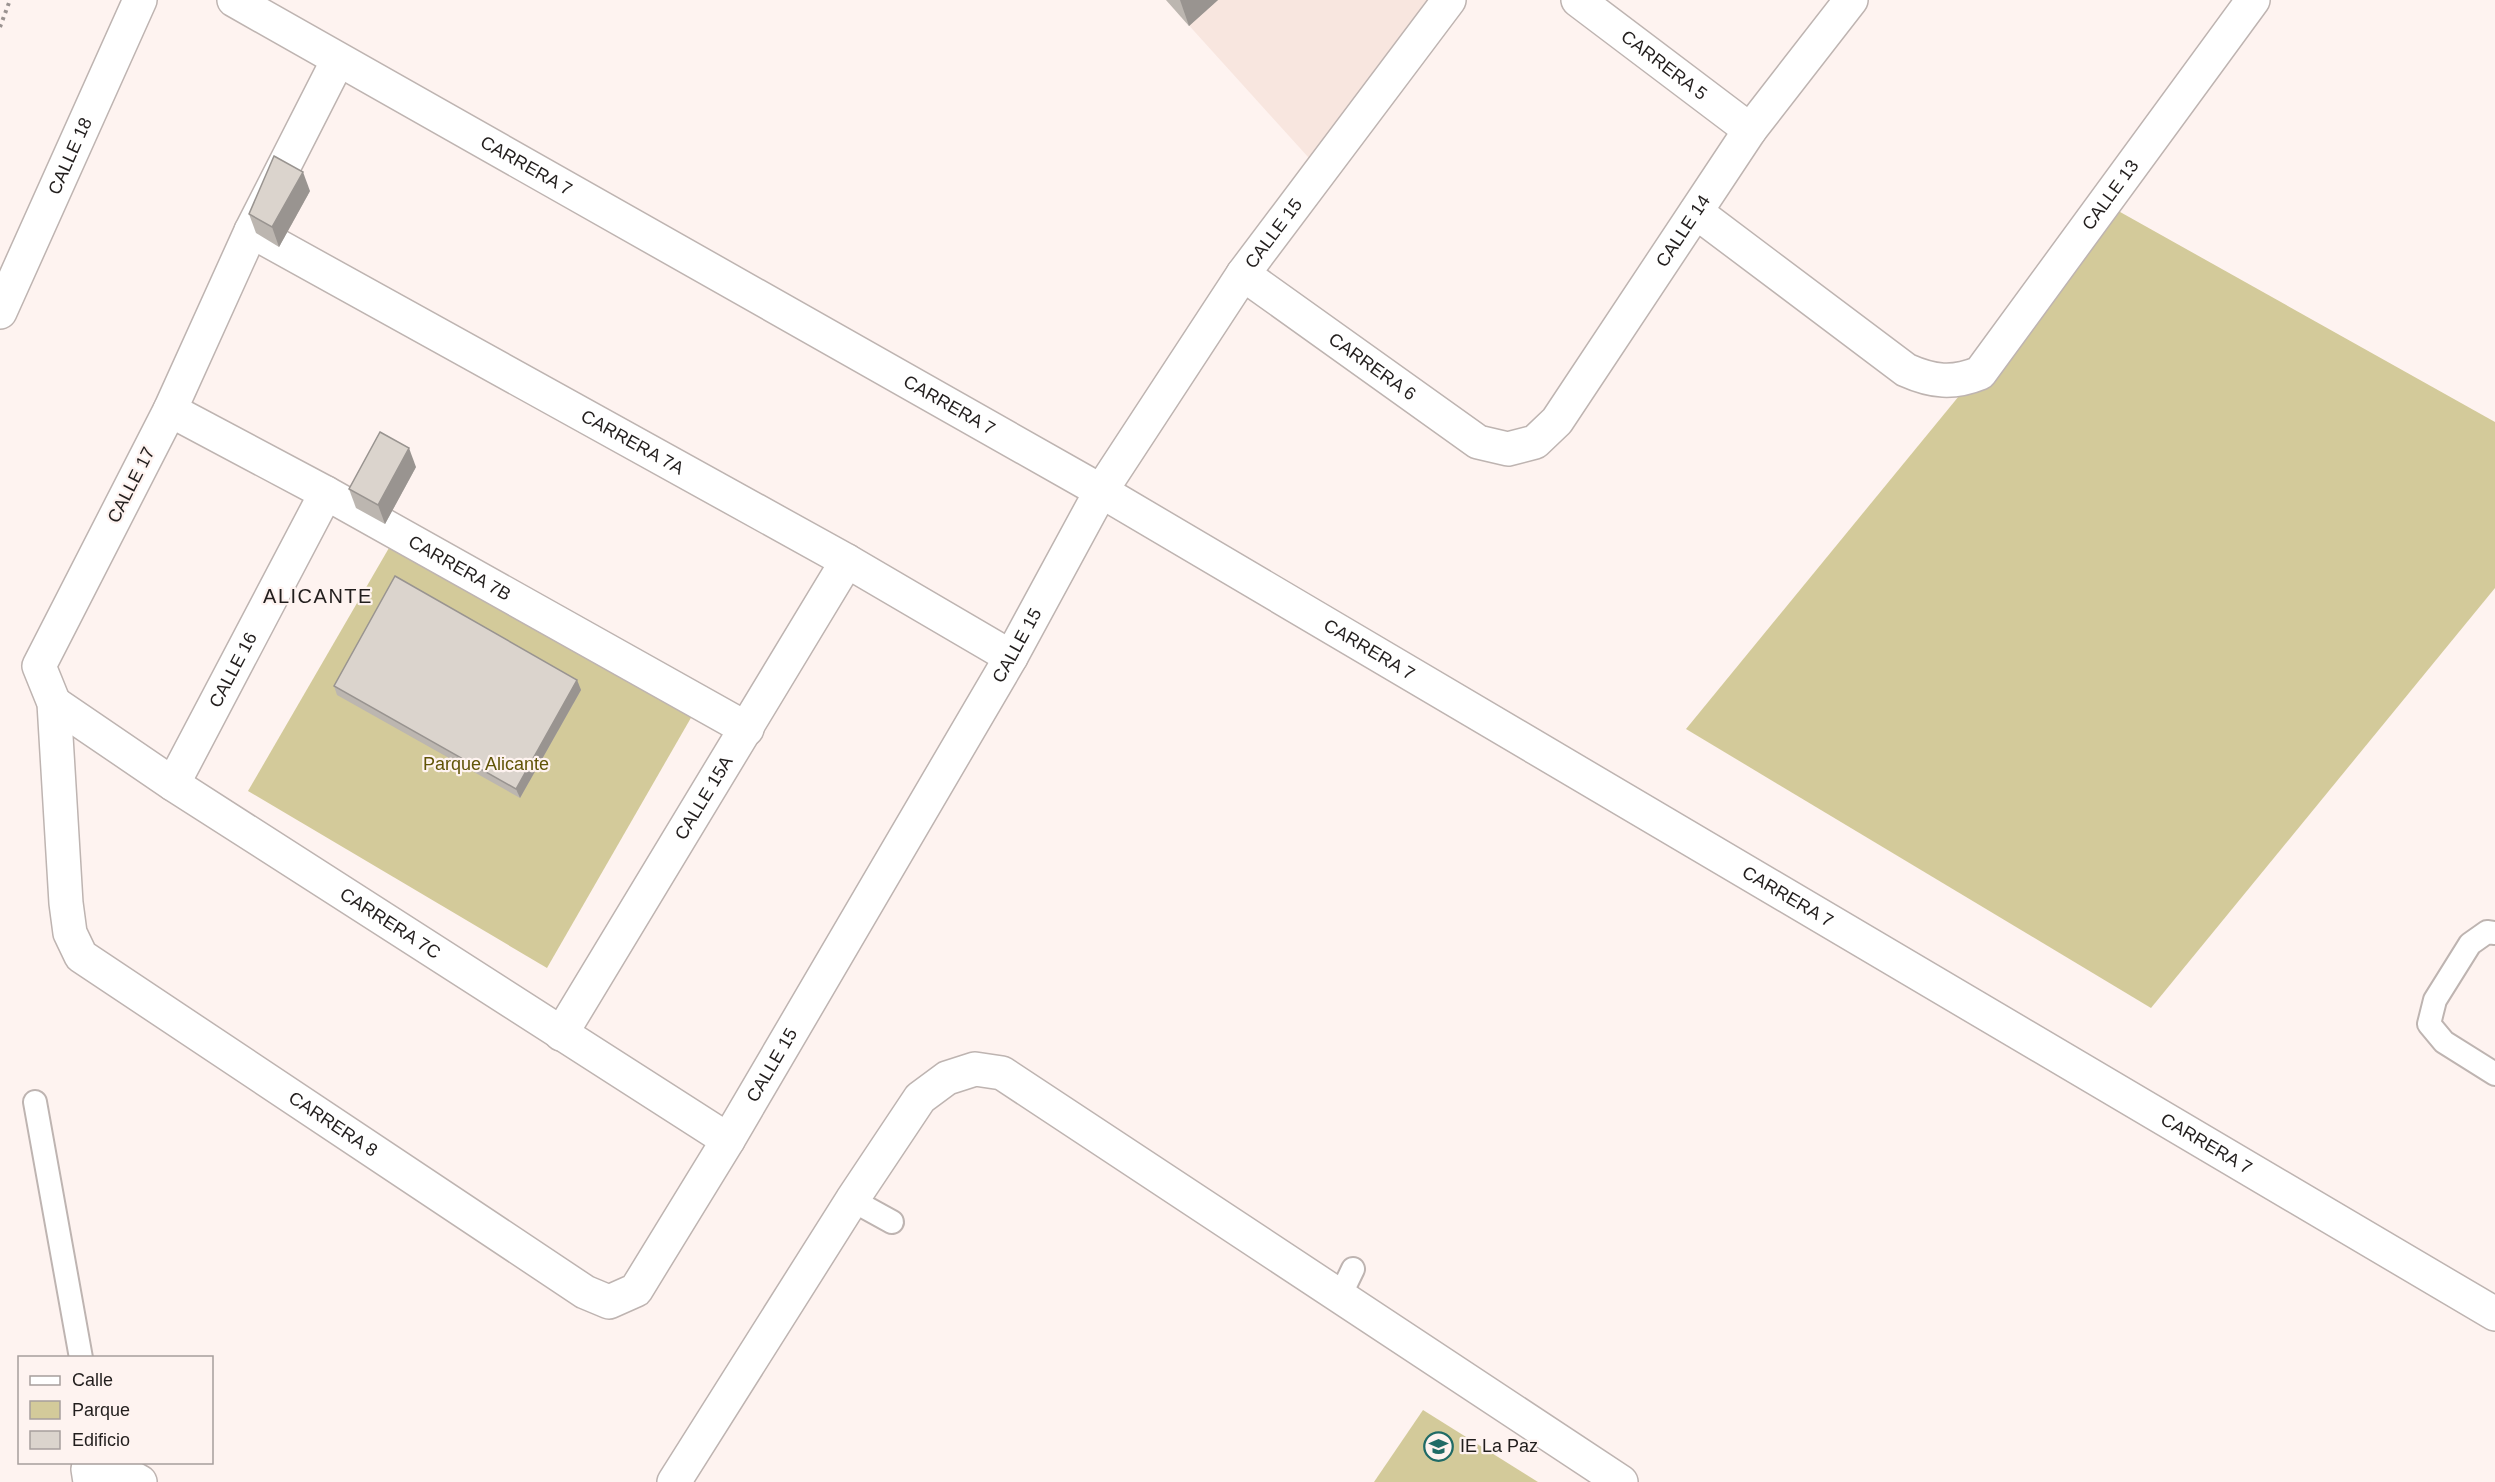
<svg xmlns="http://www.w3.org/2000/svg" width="2495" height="1482" viewBox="0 0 2495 1482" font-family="Helvetica,sans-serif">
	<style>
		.built { fill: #f8e6df }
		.green { fill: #d3ca9a }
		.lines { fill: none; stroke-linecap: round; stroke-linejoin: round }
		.lane-casing { stroke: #beb4b1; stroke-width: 26 }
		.street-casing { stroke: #beb4b1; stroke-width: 36 }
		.path { stroke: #9a9290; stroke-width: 4; stroke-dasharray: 3 4.5; stroke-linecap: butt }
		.lane { stroke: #fff; stroke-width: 22 }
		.street { stroke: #fff; stroke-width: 33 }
		.wall { fill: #bcb6b0 }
		.shaded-wall { fill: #999490 }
		.building { fill: #dbd4cd; stroke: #999490; stroke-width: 1.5 }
		.labels { text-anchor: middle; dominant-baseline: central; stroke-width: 4.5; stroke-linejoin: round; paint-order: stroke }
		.street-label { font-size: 18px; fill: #221e1d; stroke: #fef3f0 }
		.park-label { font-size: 18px; fill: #615407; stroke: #fef3f0 }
		.poi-label { font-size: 18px; fill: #221e1d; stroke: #fef3f0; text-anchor: start }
		.neighbourhood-label { font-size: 20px; letter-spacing: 1.5px; fill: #221e1d; stroke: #fef3f0 }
	</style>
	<rect width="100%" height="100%" fill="#fef3f0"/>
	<polygon class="built" points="1166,0 1443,0 1318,168"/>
	<g class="green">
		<polygon points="2113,208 2495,422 2495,588 2151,1008 1686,729"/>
		<polygon points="393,541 692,716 547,968 248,791"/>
		<polygon points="1423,1410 1538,1482 1374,1482"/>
	</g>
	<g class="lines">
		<defs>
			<g id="lane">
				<polyline points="2495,933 2487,932 2470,944 2435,1000 2429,1024 2444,1042 2495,1074"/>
				<polyline points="35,1102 81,1358"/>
				<polyline points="852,1200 892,1222"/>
				<polyline points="1340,1296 1353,1269"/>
			</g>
			<g id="street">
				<path id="s1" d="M234 0 1101 491 2495 1314"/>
				<path id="s2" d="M1578 0 1750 130"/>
				<path id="s3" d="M338 60 251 231 170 410 39 666 54 703 66 903 70 933 81 956 585 1292 609 1302 636 1290 728 1140 1011 657 1101 491 1243 274 1449 0"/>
				<path id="s4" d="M1696 212 1906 370C1933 382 1953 384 1980 373L2253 0"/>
				<path id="s5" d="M251 231 847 561 1011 657"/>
				<path id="s6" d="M1243 274 1478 442 1508 449 1535 442 1557 421 1750 130 1851 0"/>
				<path id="s7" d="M0 312 140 0"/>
				<path id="s8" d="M170 410 326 493 747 729"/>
				<path id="s9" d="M54 703 173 784 728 1140"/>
				<path id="s10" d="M173 784 326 493"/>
				<path id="s11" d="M561 1034 847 561"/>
				<polyline points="90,1482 88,1469 110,1465 140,1482"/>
				<polyline points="674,1482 852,1200 920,1098 947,1078 975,1069 1002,1073 1621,1482"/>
			</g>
		</defs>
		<use href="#lane" class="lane-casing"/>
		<use href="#street" class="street-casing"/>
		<polyline class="path" points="0,27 10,0"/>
		<use href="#lane" class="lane"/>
		<use href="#street" class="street"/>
	</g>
	<g class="wall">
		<polygon points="1166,0 1218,0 1189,26"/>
		<polygon points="310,191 279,247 256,233 249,214"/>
		<polygon points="416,467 385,524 356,508 349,489"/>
		<polygon points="577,680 581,690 520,798 337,695 334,686"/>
	</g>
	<g class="shaded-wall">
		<polygon points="1180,0 1218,0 1189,26"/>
		<polygon points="303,172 310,191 279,247 272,227"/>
		<polygon points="409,448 416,467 385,524 378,505"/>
		<polygon points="577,680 581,690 520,798 516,789"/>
	</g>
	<g class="building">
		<polygon points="274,156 303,172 272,227 249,214"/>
		<polygon points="380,432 409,448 378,505 349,489"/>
		<polygon points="395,576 577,680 516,789 334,686"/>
	</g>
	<defs>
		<symbol id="school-ring" viewBox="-11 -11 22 22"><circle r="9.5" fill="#fef3f0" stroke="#206b66" stroke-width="1.5"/><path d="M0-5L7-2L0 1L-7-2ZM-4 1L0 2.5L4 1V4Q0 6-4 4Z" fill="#206b66"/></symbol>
	</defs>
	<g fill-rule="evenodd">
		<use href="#school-ring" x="1422" y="1430" width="33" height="33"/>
	</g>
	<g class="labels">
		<g class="street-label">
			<text stroke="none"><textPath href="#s2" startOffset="108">CARRERA 5</textPath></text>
			<text stroke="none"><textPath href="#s7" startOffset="171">CALLE 18</textPath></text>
			<text stroke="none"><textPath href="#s1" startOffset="336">CARRERA 7</textPath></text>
			<text stroke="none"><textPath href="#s4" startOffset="560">CALLE 13</textPath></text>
			<text stroke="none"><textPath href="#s6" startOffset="606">CALLE 14</textPath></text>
			<text stroke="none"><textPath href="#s3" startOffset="2868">CALLE 15</textPath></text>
			<text stroke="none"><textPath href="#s6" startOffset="159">CARRERA 6</textPath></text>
			<text stroke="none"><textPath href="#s1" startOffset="822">CARRERA 7</textPath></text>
			<text stroke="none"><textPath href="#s5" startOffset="436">CARRERA 7A</textPath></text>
			<text transform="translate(131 485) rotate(-63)">CALLE 17</text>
			<text stroke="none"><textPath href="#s8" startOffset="330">CARRERA 7B</textPath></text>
			<text stroke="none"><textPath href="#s3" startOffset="2382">CALLE 15</textPath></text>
			<text stroke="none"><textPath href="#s1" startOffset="1308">CARRERA 7</textPath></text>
			<text stroke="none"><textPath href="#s10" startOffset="129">CALLE 16</textPath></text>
			<text stroke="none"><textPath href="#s11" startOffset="276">CALLE 15A</textPath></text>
			<text stroke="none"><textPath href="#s1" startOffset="1794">CARRERA 7</textPath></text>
			<text stroke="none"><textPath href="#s9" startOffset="402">CARRERA 7C</textPath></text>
			<text stroke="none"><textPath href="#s3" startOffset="1896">CALLE 15</textPath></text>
			<text stroke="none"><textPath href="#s3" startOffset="1275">CARRERA 8</textPath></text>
			<text stroke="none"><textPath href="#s1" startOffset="2280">CARRERA 7</textPath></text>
		</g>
		<g class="park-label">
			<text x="486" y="764">Parque Alicante</text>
		</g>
		<g class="poi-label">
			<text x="1460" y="1446">IE La Paz</text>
		</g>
		<g class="neighbourhood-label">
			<text x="318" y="596">ALICANTE</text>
		</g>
	</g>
	<rect x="18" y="1356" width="195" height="108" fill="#fef3f0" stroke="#a69e9c" stroke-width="1.5"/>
	<rect x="30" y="1376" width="30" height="9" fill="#ffffff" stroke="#a69e9c" stroke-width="1.5"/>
	<text x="72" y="1386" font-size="18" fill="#221e1d">Calle</text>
	<rect x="30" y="1401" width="30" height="18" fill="#d3ca9a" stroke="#a69e9c" stroke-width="1.5"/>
	<text x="72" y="1416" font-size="18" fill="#221e1d">Parque</text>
	<rect x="30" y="1431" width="30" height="18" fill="#dbd4cd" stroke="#a69e9c" stroke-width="1.5"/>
	<text x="72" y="1446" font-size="18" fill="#221e1d">Edificio</text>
</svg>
